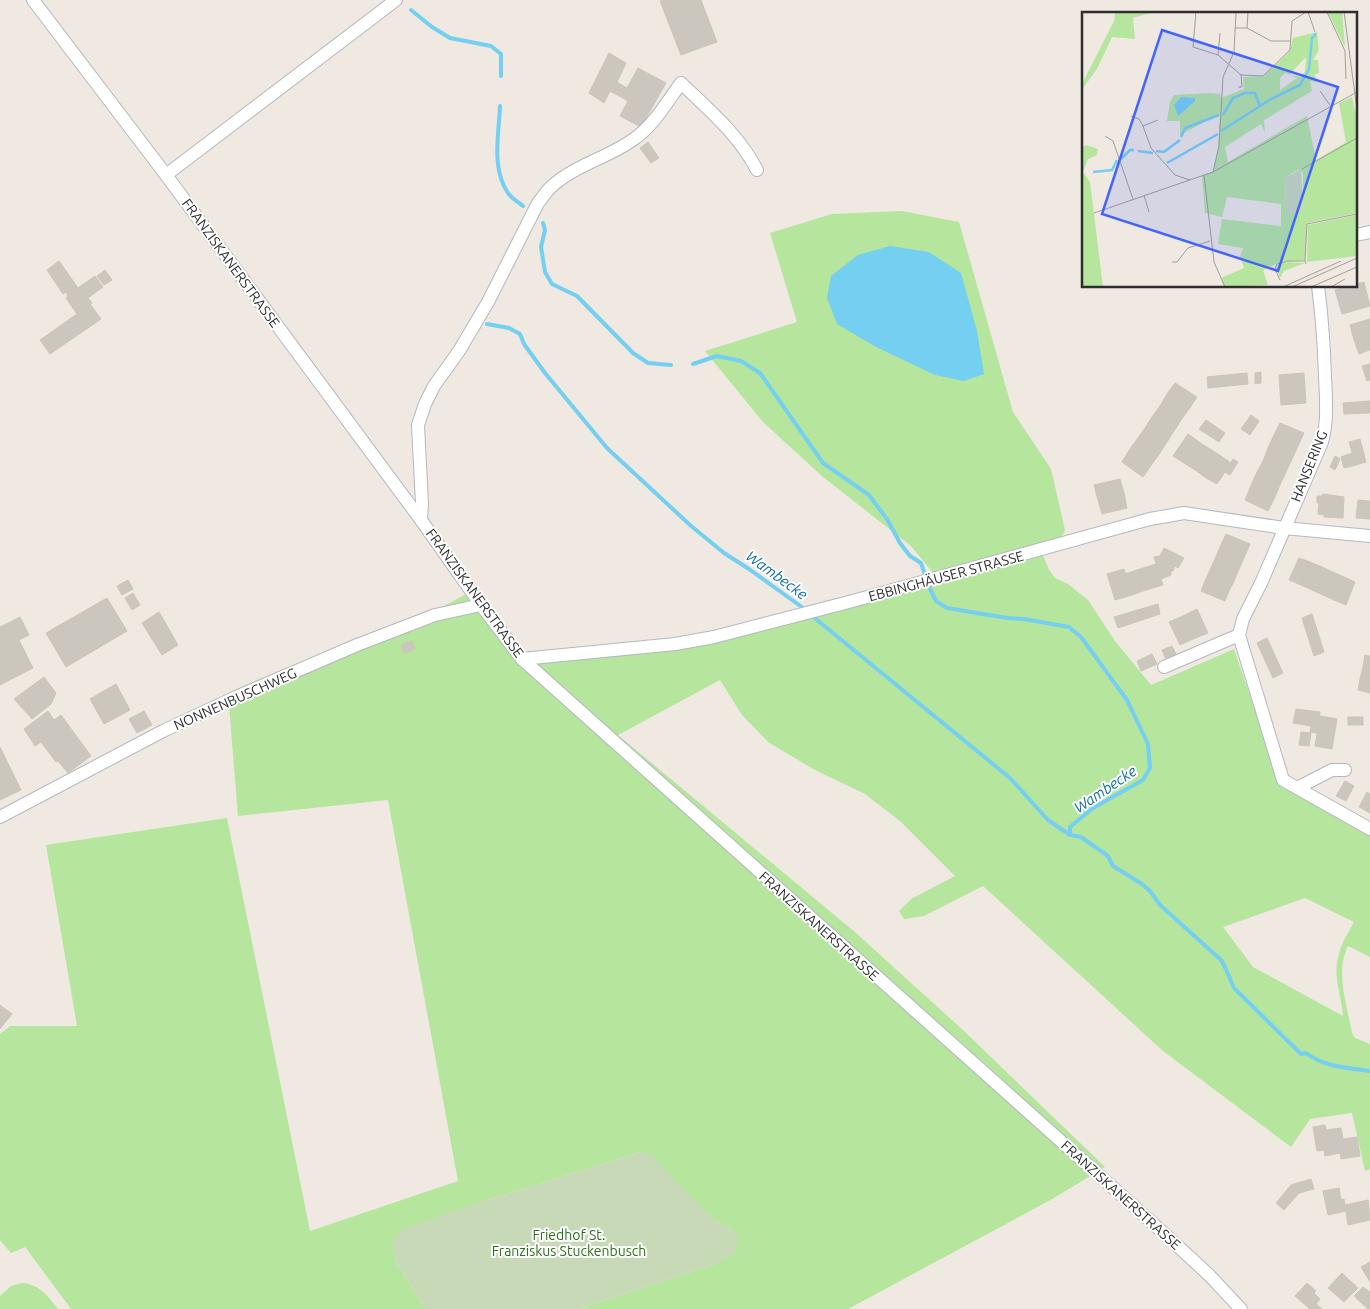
<svg xmlns="http://www.w3.org/2000/svg" width="1370" height="1309" viewBox="0 0 1370 1309" font-family="Ubuntu,sans-serif">
	<style>
		.green { fill: #b6e59e; fill-rule: evenodd }
		.cemetery { fill: #c8d9b8 }
		.water { fill: #75cff0 }
		.lines { fill: none; stroke-linecap: round; stroke-linejoin: round }
		.stream { stroke: #75cff0; stroke-width: 4 }
		.building { fill: #cbc7bf; stroke: #cbc5ba }
		.minor-casing { stroke: #b4b7c1; stroke-width: 14 }
		.minor { stroke: #fff; stroke-width: 12 }
		.labels { text-anchor: middle; dominant-baseline: central; stroke-width: 4; stroke-linejoin: round; paint-order: stroke }
		.street-label { font-size: 14px; fill: #2e2e2e; stroke: #fff }
		.park-label { font-size: 14px; fill: #2c6e1b; stroke: #fff }
		.water-label { font-size: 15px; font-style: italic; fill: #0d6fa3; stroke: #fff }
		.inset-river { fill: none; stroke: #75cff0; stroke-width: 2.5 }
		.inset-road { fill: none; stroke: #a29e99; stroke-width: 1 }
		.view { fill: #4264fb; fill-opacity: 0.15; stroke: #4264fb; stroke-width: 2.5 }
		.inset-edge { fill: none; stroke: #2e2e2e; stroke-width: 2.5 }
	</style>
	<rect width="100%" height="100%" fill="#efe9e1"/>
	<g class="green">
		<path d="M902 211 959 222 1013 412 1051 469 1065 530 1061 538 1039 546 1049 570 1055 578 1068 584 1088 600 1115 641 1151 685 1234 649 1281 786 1370 835V957L1348 946C1335 972 1347 1005 1352 1033L1355 1038 1370 1044V1169L1365 1171 1352 1113 1310 1119 1291 1147 1163 1051 983 886 924 916 904 919 899 911 911 899 955 876 900 821 865 794 815 770 768 742 742 715 720 680 618 735 856 933 964 1031 1105 1167 1054 1198 848 1309H578L715 1264 733 1231 711 1217 641 1152 484 1201 395 1261 426 1309H71L25 1247 11 1253 0 1240V1034L10 1026H77L46 845 227 818 310 1231 458 1181 388 800 238 816 228 693C275 671 324 653 373 634 408 621 445 609 477 587L526 653 698 637 934 574 911 546 823 477 763 422 705 351 797 322 770 233 832 214ZM1305 898 1354 922C1348 933 1340 945 1338 958 1333 977 1342 998 1343 1016L1253 967 1223 927Z"/>
		<path d="M22 1283C39 1284 48 1296 58 1309H0V1296L11 1286Z"/>
	</g>
	<polygon class="cemetery" points="641,1152 650,1154 711,1217 733,1231 739,1241 733,1254 715,1264 578,1309 426,1309 395,1261 392,1242 402,1229 484,1201"/>
	<polygon class="water" points="890,246 929,252 961,273 977,331 984,374 964,381 935,375 876,347 837,324 827,298 831,276 858,255"/>
	<g class="lines">
		<g class="stream">
			<polyline points="411,10 432,27 450,38 491,46 501,54 501,76"/>
			<path d="M500 106C499 134 491 168 508 193 511 198 518 202 523 206"/>
			<polyline points="543,223 545,230 541,247 545,272 552,284 577,296 633,353 648,363 671,365"/>
			<polyline points="487,324 509,328 520,334 524,344 545,373 607,448 690,525 724,553 749,569 806,610"/>
			<polyline points="693,364 717,356 741,361 760,373 823,463 869,495 887,519 900,543 910,556 921,563 930,589 936,601 947,608 1007,618 1024,619 1069,627 1081,637 1127,700 1148,744 1150,768 1143,780 1093,808 1070,827 1070,835"/>
			<path d="M811 615 1010 778 1048 820 1070 835 1081 837 1108 856 1113 866 1142 884 1150 891 1160 905 1221 960 1224 965 1234 988 1301 1054 1306 1053C1324 1067 1348 1068 1370 1071"/>
		</g>
	</g>
	<g class="building">
		<polygon points="663,0 701,0 717,42 681,55 660,1"/>
		<polygon points="609,53 626,63 617,82 627,88 638,68 666,83 641,127 620,116 628,101 610,91 604,103 589,93"/>
		<polygon points="648,142 659,158 651,163 640,148"/>
		<polygon points="59,261 78,288 95,276 103,287 88,298 92,303 90,304 101,319 50,354 40,340 77,314 66,298 68,296 66,292 63,294 47,270"/>
		<polygon points="105,270 112,280 104,285 97,276"/>
		<polygon points="1364,282 1370,306 1356,310 1349,286 1356,286 1356,284"/>
		<polygon points="1349,286 1356,310 1342,314 1335,290"/>
		<polygon points="1370,319 1370,335 1354,340 1350,325"/>
		<polygon points="1370,335 1370,350 1359,354 1354,340"/>
		<polygon points="1370,364 1370,380 1367,381 1362,366"/>
		<polygon points="1261,372 1261,383 1255,384 1255,373"/>
		<polygon points="1247,373 1248,384 1208,388 1207,377"/>
		<polygon points="1304,373 1305,388 1280,390 1279,375"/>
		<polygon points="1175,383 1197,397 1189,409 1167,394"/>
		<polygon points="1305,388 1306,403 1281,405 1280,390"/>
		<polygon points="1167,394 1189,409 1181,420 1160,406"/>
		<polygon points="1370,401 1370,413 1344,414 1343,403"/>
		<polygon points="1160,406 1181,420 1174,431 1152,417"/>
		<polygon points="1251,415 1259,421 1250,435 1241,429"/>
		<polygon points="1152,417 1174,431 1167,442 1145,428"/>
		<polygon points="1206,420 1225,433 1219,442 1199,429"/>
		<polygon points="1280,423 1304,433 1298,446 1274,435"/>
		<polygon points="1145,428 1167,442 1160,453 1138,438"/>
		<polygon points="1188,434 1199,442 1184,463 1173,456"/>
		<polygon points="1274,435 1298,446 1292,459 1268,448"/>
		<polygon points="1138,438 1160,453 1152,464 1130,449"/>
		<polygon points="1360,439 1366,462 1356,465 1349,442"/>
		<polygon points="1199,442 1210,449 1195,470 1184,463"/>
		<polygon points="1268,448 1292,459 1286,472 1263,461"/>
		<polygon points="1130,449 1152,464 1143,477 1122,462"/>
		<polygon points="1210,449 1221,456 1206,478 1195,470"/>
		<polygon points="1352,453 1356,465 1344,468 1341,457"/>
		<polygon points="1221,456 1231,463 1233,459 1238,462 1230,475 1225,472 1217,484 1206,478"/>
		<polygon points="1335,456 1340,459 1335,470 1330,467"/>
		<polygon points="1263,461 1286,472 1280,485 1256,474"/>
		<polygon points="1256,474 1280,485 1274,499 1250,488"/>
		<polygon points="1120,479 1124,493 1098,500 1094,485"/>
		<polygon points="1250,488 1274,499 1268,511 1245,500"/>
		<polygon points="1124,493 1127,508 1102,514 1098,500"/>
		<polygon points="1323,494 1344,497 1343,518 1324,517 1324,515 1318,514 1319,503 1317,503 1317,496 1322,496"/>
		<polygon points="1358,500 1370,501 1370,519 1356,518"/>
		<polygon points="1226,534 1250,544 1244,558 1220,547"/>
		<polygon points="1220,547 1244,558 1239,569 1215,559"/>
		<polygon points="1164,548 1184,558 1178,568 1175,566 1173,571 1171,571 1171,575 1161,579 1154,557 1160,556"/>
		<polygon points="1299,558 1310,562 1301,585 1289,580"/>
		<polygon points="1215,559 1239,569 1234,581 1210,570"/>
		<polygon points="1310,562 1322,567 1312,590 1301,585"/>
		<polygon points="1156,564 1163,585 1146,590 1140,569"/>
		<polygon points="1322,567 1333,572 1323,595 1312,590"/>
		<polygon points="1124,569 1132,595 1115,600 1107,574"/>
		<polygon points="1140,569 1146,590 1132,595 1125,574"/>
		<polygon points="1210,570 1234,581 1229,591 1205,581"/>
		<polygon points="1333,572 1344,577 1334,600 1323,595"/>
		<polygon points="1344,577 1355,582 1346,605 1334,600"/>
		<polygon points="128,580 133,589 122,595 117,586"/>
		<polygon points="1205,581 1229,591 1225,601 1201,591"/>
		<polygon points="133,593 140,605 132,610 125,598"/>
		<polygon points="107,598 127,631 66,667 46,633"/>
		<polygon points="1158,604 1160,614 1118,628 1114,617"/>
		<polygon points="1197,609 1208,633 1193,639 1183,616"/>
		<polygon points="159,612 178,645 162,655 142,623"/>
		<polygon points="1312,614 1324,652 1314,656 1302,618"/>
		<polygon points="1183,616 1193,639 1180,645 1169,622"/>
		<polygon points="20,617 29,635 19,640 33,668 0,685 0,627"/>
		<polygon points="1267,638 1283,673 1273,678 1257,643"/>
		<polygon points="412,641 415,649 404,653 401,645"/>
		<polygon points="1172,646 1177,656 1166,660 1162,650"/>
		<polygon points="1152,654 1157,664 1141,671 1137,661"/>
		<polygon points="1365,655 1370,656 1370,668 1363,667"/>
		<polygon points="1363,667 1370,668 1370,681 1360,679"/>
		<polygon points="44,677 56,693 51,704 32,719 14,699"/>
		<polygon points="1360,679 1370,681 1370,693 1358,690"/>
		<polygon points="116,684 130,710 104,724 90,699"/>
		<polygon points="1296,709 1320,712 1317,733 1310,732 1311,726 1293,723"/>
		<polygon points="48,711 54,720 61,715 91,756 68,773 58,761 56,762 41,742 35,746 24,729"/>
		<polygon points="144,711 152,725 137,733 129,719"/>
		<polygon points="1320,716 1337,719 1332,749 1315,746"/>
		<rect x="1348" y="717" width="15" height="8"/>
		<polygon points="1301,732 1311,733 1309,746 1299,745"/>
		<polygon points="0,747 21,790 0,800"/>
		<polygon points="1345,781 1354,786 1346,801 1336,796"/>
		<polygon points="1367,792 1370,794 1370,813 1359,807"/>
		<polygon points="0,1005 12,1014 0,1029"/>
		<polygon points="1325,1125 1326,1130 1341,1128 1343,1139 1357,1137 1360,1156 1341,1159 1340,1153 1325,1156 1324,1150 1317,1151 1313,1127"/>
		<polygon points="1311,1179 1314,1189 1299,1193 1284,1210 1276,1203 1291,1185"/>
		<polygon points="1339,1188 1341,1200 1344,1199 1345,1205 1368,1200 1370,1220 1348,1225 1346,1211 1328,1215 1323,1191"/>
		<polygon points="1370,1262 1370,1282 1361,1267"/>
		<polygon points="1342,1273 1358,1288 1344,1302 1328,1288"/>
		<polygon points="1307,1283 1316,1291 1314,1293 1320,1299 1316,1304 1322,1309 1308,1309 1309,1308 1295,1296"/>
		<polygon points="1363,1287 1370,1292 1370,1309 1368,1309 1354,1296"/>
	</g>
	<g class="lines">
		<defs>
			<g id="minor">
				<polyline points="33,0 166,175 421,520 481,605 522,659 1168,1237 1210,1276 1241,1309"/>
				<polyline points="166,175 396,0"/>
				<polyline points="1356,235 1370,232"/>
				<path d="M1318 286C1322 316 1324 346 1325 376 1326 399 1328 421 1322 442L1262 581 1243 619 1239 635 1283 780 1370 829"/>
				<path d="M421 520 422 504 418 425 425 404 434 386 459 351 488 302 538 203C542 198 546 192 550 188 574 165 608 158 634 139 654 125 667 102 681 83 709 110 739 135 757 170"/>
				<polyline points="522,659 675,644 714,637 849,602 1150,519 1184,513 1284,528 1370,536"/>
				<polyline points="1164,667 1239,635"/>
				<polyline points="1297,788 1332,770 1345,770"/>
				<polyline points="0,817 163,731 236,697 357,645 435,615 481,605"/>
			</g>
		</defs>
		<use href="#minor" class="minor-casing"/>
		<use href="#minor" class="minor"/>
	</g>
	<g class="labels">
		<g class="street-label">
			<text transform="translate(231 263) rotate(54)">FRANZISKANERSTRASSE</text>
			<text transform="translate(1309 466) rotate(-68)">HANSERING</text>
			<text transform="translate(946 576) rotate(-15)">EBBINGHÄUSER STRASSE</text>
			<text transform="translate(475 593) rotate(54)">FRANZISKANERSTRASSE</text>
			<text transform="translate(235 699) rotate(-24)">NONNENBUSCHWEG</text>
			<text transform="translate(819 926) rotate(42)">FRANZISKANERSTRASSE</text>
			<text transform="translate(1121 1195) rotate(42)">FRANZISKANERSTRASSE</text>
		</g>
		<g class="park-label">
			<text x="569" y="1235">Friedhof St.<tspan x="569" dy="16">Franziskus Stuckenbusch</tspan></text>
		</g>
		<g class="water-label">
			<text transform="translate(777 575) rotate(36)">Wambecke</text>
			<text transform="translate(1105 789) rotate(-34)">Wambecke</text>
		</g>
	</g>
	<g transform="translate(1082 12)">
		<rect width="275" height="275" fill="#efe9e1"/>
		<path d="M33 0H72L51 6 53 27 30 25 15 57 1 76V70L32 9ZM246 0H260L263 34 262 33ZM235 20 237 38 231 48H236L237 61 232 63 237 70 228 69 230 79 182 108 183 121 179 112 143 135 146 150 225 104 234 148 264 130 257 91 270 85 275 105V201L225 211 223 248 198 250 181 258 186 273 142 275 139 266 162 256 158 245 161 236 136 232 140 207 199 214V192L145 185 140 205 123 201 120 163 131 160 136 136 138 102 98 123V109H85L88 90 92 83 129 81 138 82 139 86 162 77 161 65 182 64 208 39 211 26ZM224 45 223 59 219 65 207 63ZM203 61 215 66 198 78V66ZM217 157 221 161V184L204 203 203 166ZM4 133 16 137 15 143 6 147 1 160 8 170 21 275H0V136ZM275 203V244L225 250 226 213ZM202 250 223 251 202 259 198 266 194 254Z" fill="#b6e59e" fill-rule="evenodd"/>
		<path d="M219 157 221 199 204 203 203 166Z" fill="#c8d9b8"/>
		<path d="M99 85 113 86V89L96 104 92 93Z" fill="#75cff0"/>
		<path class="inset-river" d="M141 103 151 86 163 81H173L178 94M139 119 189 87 218 73 227 57 230 26 234 22M99 125 103 116 137 103M56 139 71 141M74 139 82 140 98 128M39 147 48 138H52M85 151 136 122M11 160 30 158 35 148"/>
		<path class="inset-road" d="M114 0 111 35 136 43 159 63 181 64 208 38 210 9 224 0M226 0 233 20M245 0 263 39 264 67M262 0 275 98M153 16H165L166 0M165 16 189 29H209M136 43 138 21M156 75H160L159 63M238 79 248 93M49 104 57 107 61 114M76 108 61 114 69 136 93 163 108 168M23 124 31 129 51 187M220 157 275 126M131 160 137 134 141 65 152 40 154 0M122 164 132 250 143 275M62 183 67 200M12 201 131 160 275 80M223 249 225 212 275 202M90 250H95L106 236 128 229M198 268 193 257 195 252 206 249H223L224 252M201 275 259 249M210 275 275 246M229 275 275 255M249 275 263 267"/>
		<path class="view" d="M80 18 256 75 196 259 20 202Z"/>
		<rect width="275" height="275" class="inset-edge"/>
	</g>
</svg>
